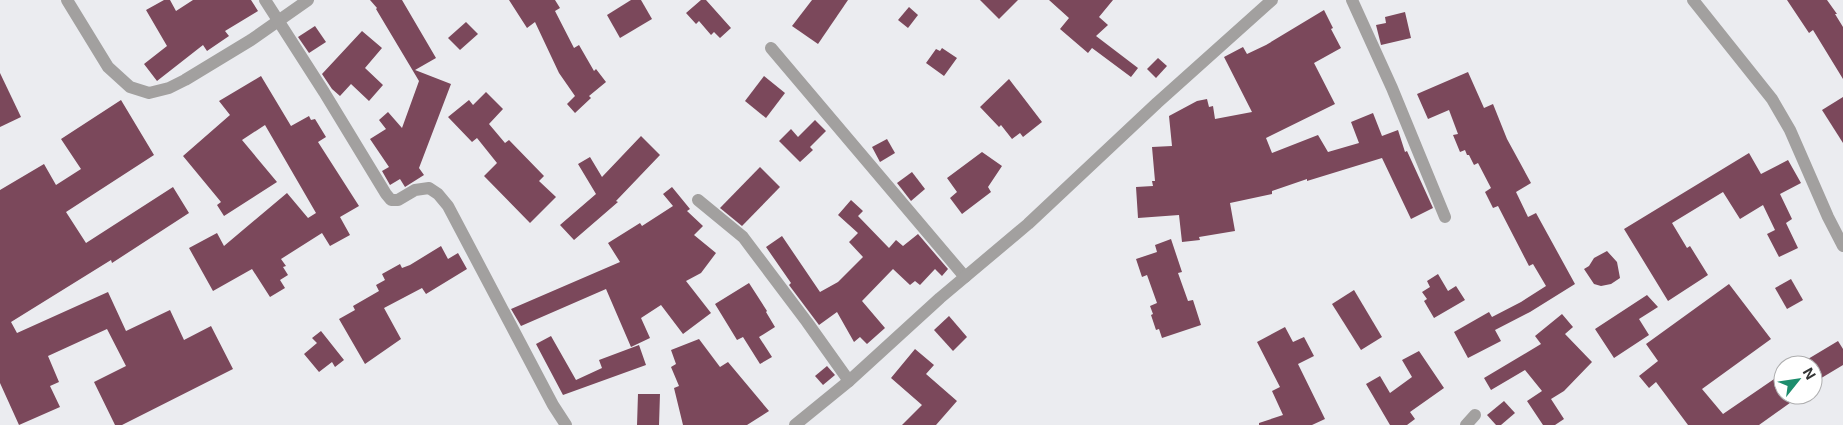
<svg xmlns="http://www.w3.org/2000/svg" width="1843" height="425" viewBox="0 0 1843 425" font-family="Inter,sans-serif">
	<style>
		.building { fill: #7b485b }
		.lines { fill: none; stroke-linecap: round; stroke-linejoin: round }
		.minor { stroke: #a2a09f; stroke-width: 12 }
	</style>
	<rect width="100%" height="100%" fill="#ebecf0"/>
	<g class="building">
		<polygon points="164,0 170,0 176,11 193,0 251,0 258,11 225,31 229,36 207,51 203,45 157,81 144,64 167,46 146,10"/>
		<polygon points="370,0 402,0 436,58 415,70 451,84 419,168 424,175 405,187 400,179 390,185 382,171 389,167 370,139 386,129 379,120 388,112 402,128 419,81 376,9 377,8"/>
		<polygon points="509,0 555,0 560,8 555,11 574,48 579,45 594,71 596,69 606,82 589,96 591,98 575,113 567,104 575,96 559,73 535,22 527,28"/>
		<polygon points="631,0 641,0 652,19 620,38 607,15"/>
		<polygon points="701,0 706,0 731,28 720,38 714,32 711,35 699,21 696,24 686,13"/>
		<polygon points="812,0 848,0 818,44 792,26"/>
		<polygon points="980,0 1018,0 999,19"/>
		<polygon points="1049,0 1113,0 1099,17 1108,25 1096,36 1138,68 1131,77 1092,48 1088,53 1060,29 1069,18"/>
		<polygon points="1787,0 1827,0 1837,14 1835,14 1843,27 1843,79 1813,30 1809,33"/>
		<polygon points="909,7 918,15 908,28 898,20"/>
		<polygon points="1324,10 1333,28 1331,29 1341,48 1314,63 1335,104 1266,138 1272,153 1318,135 1328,152 1359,143 1351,122 1373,113 1382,136 1398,130 1405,152 1407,151 1433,208 1411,219 1382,158 1307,181 1307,179 1272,191 1272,194 1230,203 1235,231 1199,237 1200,240 1182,242 1179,215 1138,218 1136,187 1153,186 1152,181 1155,181 1152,147 1172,146 1169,116 1197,101 1207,99 1209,107 1213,106 1215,119 1252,112 1224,57 1243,47 1247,54 1266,45"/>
		<polygon points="1405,12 1411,38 1381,45 1376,25 1386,23 1385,17"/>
		<polygon points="466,22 478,34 460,50 448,38"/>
		<polygon points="315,26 326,42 309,53 298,37"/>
		<polygon points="362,31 382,48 365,68 383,85 369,101 351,84 340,96 332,89 322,74"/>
		<polygon points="942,48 957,58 944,76 926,63 936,49 940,51"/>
		<polygon points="1158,58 1167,66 1156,78 1147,69"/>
		<polygon points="1468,72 1484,108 1493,104 1507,139 1531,183 1516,192 1528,217 1536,213 1575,284 1530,312 1495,330 1501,341 1468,358 1454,332 1489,312 1492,317 1521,302 1546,286 1533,264 1529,266 1498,206 1493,208 1485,192 1491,188 1478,163 1474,165 1469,155 1467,155 1465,150 1460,152 1453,135 1458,134 1449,110 1428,119 1417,94"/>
		<polygon points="0,73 21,117 0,127"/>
		<polygon points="261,76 291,126 309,116 311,120 315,119 326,137 318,142 359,206 340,217 350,235 330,246 322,233 281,259 286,266 283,267 288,275 280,280 285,288 270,297 252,269 213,291 189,248 217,233 224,246 287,193 308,218 316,213 265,125 242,140 277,182 224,216 217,205 221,202 183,156 230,115 219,101"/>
		<polygon points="764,76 785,93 766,118 745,101"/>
		<polygon points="1009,79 1042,122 1023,137 1020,133 1012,139 1001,125 999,127 980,107"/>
		<polygon points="486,92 503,109 489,124 505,143 509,140 544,176 539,181 556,197 530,223 484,176 497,163 477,138 472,142 448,117 469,100 473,105"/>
		<polygon points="1843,97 1843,143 1822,110"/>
		<polygon points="121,100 154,155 66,212 86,243 173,187 189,213 112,263 111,260 11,322 17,333 108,292 126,331 170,310 184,340 211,326 233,369 122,425 115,425 94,382 126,366 107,329 48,356 59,382 50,386 60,407 19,425 0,383 0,190 44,164 56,185 81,169 61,139"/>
		<polygon points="815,120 826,131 810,147 813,150 800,162 779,141 791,129 798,137"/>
		<polygon points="641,136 660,155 616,201 618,202 574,240 560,225 596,194 578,164 590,157 602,177"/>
		<polygon points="887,139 895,153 880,162 872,147"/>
		<polygon points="982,152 1002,166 988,187 991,192 962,214 950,198 957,192 947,178"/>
		<polygon points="1749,153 1761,174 1788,160 1801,183 1780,194 1792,219 1786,223 1798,248 1779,257 1767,234 1775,230 1763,205 1740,219 1723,192 1672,223 1687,248 1690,246 1708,275 1668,301 1624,229"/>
		<polygon points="760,167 780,187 742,226 720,208"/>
		<polygon points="912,172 925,189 911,201 897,183"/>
		<polygon points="672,187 690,209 687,211 703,226 694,235 716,253 701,273 686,281 711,313 683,334 661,305 641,318 650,338 631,347 606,289 521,326 511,309 620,262 608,243 640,223 642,226 673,206 663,194"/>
		<polygon points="851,200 863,211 858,216 889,248 896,240 903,246 918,234 948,269 942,276 935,269 920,285 915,281 910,285 893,269 862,301 885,328 867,344 860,337 854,342 837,312 819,325 789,285 791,283 766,247 782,236 820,292 838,282 863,257 849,242 858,233 838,215"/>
		<polygon points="1171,239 1182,272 1178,273 1188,301 1193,300 1201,325 1162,338 1159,329 1156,330 1151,315 1153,314 1150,306 1157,303 1147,275 1142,277 1136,259 1157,252 1155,245"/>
		<polygon points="441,246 448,259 458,253 467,269 426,294 422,288 384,308 401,339 365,364 339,319 355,310 353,306 379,291 376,285 385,280 382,274 400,264 402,268 410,265"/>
		<polygon points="1607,251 1617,262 1620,278 1611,284 1601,286 1594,284 1584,269 1589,266 1594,258"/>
		<polygon points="1438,274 1448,291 1456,286 1465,300 1434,318 1424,301 1427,299 1422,292 1430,287 1427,281"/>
		<polygon points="1791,279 1803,300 1787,309 1775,288"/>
		<polygon points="749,283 767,311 766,312 775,327 759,337 772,357 760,364 743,337 737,340 715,304"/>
		<polygon points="1729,284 1771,339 1702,389 1723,414 1783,373 1783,395 1801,395 1759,425 1688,425 1656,382 1649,388 1639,376 1658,361 1646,344"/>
		<polygon points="1354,290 1382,337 1361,350 1332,304"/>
		<polygon points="1647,295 1658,307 1639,319 1649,335 1614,358 1595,329"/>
		<polygon points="1562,314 1573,327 1565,334 1592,362 1564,391 1551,399 1564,419 1555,425 1543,425 1527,401 1542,391 1525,370 1491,390 1484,378 1541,344 1535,336"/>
		<polygon points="949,316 967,337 953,351 934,330"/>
		<polygon points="1285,327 1293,342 1304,337 1314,356 1298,364 1325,419 1312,425 1259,425 1259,423 1283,415 1272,391 1280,387 1257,342"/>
		<polygon points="321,331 344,360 335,367 332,362 319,372 304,354 317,343 312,338"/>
		<polygon points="551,336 576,380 602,368 599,360 639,345 646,365 563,395 536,344"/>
		<polygon points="699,339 720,367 728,362 769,411 747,425 683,425 674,388 679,386 671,367 676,364 671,350"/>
		<polygon points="1838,341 1843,349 1843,365 1813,383 1813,365 1798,365"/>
		<polygon points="915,349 934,365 926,374 957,401 936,425 902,425 922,405 891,378"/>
		<polygon points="1419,351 1444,388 1410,412 1415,419 1407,425 1390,425 1366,384 1380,376 1390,393 1412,377 1402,360"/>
		<polygon points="827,366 835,375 823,385 815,376"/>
		<polygon points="638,394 660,394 659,425 637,425"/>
		<polygon points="1504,401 1515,413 1501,425 1496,425 1487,415"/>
	</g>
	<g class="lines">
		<g class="minor">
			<polyline points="67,0 108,67 130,87 149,93 169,88 185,80 251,40 308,0"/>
			<polyline points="265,0 324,92 386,194 391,200 398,200 415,190 429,188 438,194 448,206 553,405 566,425"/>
			<polyline points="1352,0 1392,88 1445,217"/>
			<polyline points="1693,0 1772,99 1790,130 1828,217 1843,246"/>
			<polyline points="771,48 965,277"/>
			<polyline points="698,200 743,237 807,322 849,381"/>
			<polyline points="795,425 849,381 940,298 1028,224 1157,103 1272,0"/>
			<polyline points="1466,425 1475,415"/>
		</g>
	</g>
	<g transform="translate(1798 380) rotate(60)"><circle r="24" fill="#ffffff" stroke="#aeaeaf"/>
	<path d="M0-4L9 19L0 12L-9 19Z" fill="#1d8d6d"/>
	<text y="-8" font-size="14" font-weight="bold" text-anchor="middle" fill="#343536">N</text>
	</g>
</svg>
